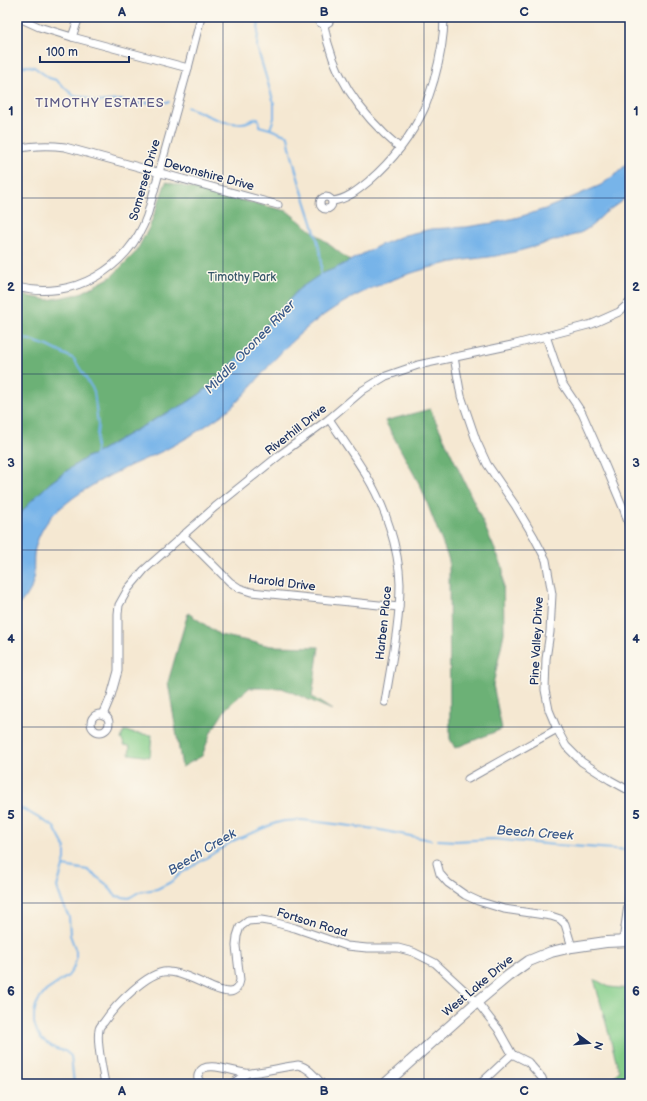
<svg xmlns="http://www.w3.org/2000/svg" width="647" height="1101" viewBox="0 0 647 1101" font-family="'Balsamiq Sans',sans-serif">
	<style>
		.green { fill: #85ce8a; stroke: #507e74 }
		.forest { fill: #6cb176; stroke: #44706a }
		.water { fill: #77b4e9; stroke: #4972a4 }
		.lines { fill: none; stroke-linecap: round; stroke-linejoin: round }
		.stream { stroke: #77b4e9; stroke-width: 2 }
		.minor-casing { stroke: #888c98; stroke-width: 9 }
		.secondary-casing { stroke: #888c98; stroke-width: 12 }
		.minor { stroke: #fff; stroke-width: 7 }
		.secondary { stroke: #fff; stroke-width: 10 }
		.grid { fill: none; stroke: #1b2f5e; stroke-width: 1; stroke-opacity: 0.55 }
		.labels { text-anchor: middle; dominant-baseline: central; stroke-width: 3; stroke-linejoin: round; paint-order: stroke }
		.street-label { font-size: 12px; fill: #1b2f5e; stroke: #fbf7ec }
		.park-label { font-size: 12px; fill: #365769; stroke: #fbf7ec }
		.neighbourhood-label { font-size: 13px; letter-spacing: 1px; fill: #5c5986; stroke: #fbf7ec }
		.water-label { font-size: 13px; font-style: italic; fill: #375788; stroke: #fbf7ec }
		.neatline { fill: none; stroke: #1b2f5e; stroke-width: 1.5 }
		.grid-label { font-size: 13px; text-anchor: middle; font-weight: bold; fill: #1b2f5e }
	</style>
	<rect width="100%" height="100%" fill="#fbf7ec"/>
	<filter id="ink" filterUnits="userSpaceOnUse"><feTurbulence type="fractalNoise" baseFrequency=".025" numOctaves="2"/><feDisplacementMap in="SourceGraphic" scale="8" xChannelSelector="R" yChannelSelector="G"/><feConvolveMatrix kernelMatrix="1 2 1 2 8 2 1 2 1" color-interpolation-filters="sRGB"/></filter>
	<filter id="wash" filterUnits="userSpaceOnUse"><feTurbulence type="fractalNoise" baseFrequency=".012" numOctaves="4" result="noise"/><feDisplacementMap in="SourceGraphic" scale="16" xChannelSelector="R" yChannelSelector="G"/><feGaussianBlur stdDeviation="0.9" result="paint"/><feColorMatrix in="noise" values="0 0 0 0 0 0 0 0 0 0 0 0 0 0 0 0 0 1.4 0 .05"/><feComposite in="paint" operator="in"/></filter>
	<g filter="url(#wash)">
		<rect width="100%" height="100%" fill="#f5e8d2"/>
		<g class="green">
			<polygon points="124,731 128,731 131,733 152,735 150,757 129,754 130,746 124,745 123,742 121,739"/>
			<polygon points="594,979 609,987 630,989 630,1084 607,1084 619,1071"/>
		</g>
		<g class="forest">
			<polygon points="166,182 287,211 350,261 299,289 220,377 200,394 185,404 161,416 113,443 95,454 87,457 72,467 50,483 25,508 17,518 17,294 48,300 79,294 111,277 136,252 150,226"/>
			<polygon points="430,409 474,502 503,568 504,633 493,685 502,729 455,748 450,739 449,560 421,487 385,421"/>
			<polygon points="188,613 220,635 271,646 319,647 312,697 332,710 282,688 249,688 227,707 211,732 202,756 182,767 168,682"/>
		</g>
		<path class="water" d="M630 161V195C622 201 613 207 605 213 599 218 594 225 587 229 577 236 562 238 550 242 536 246 521 251 505 254 490 258 474 258 459 261 431 266 403 275 377 286 338 302 304 326 276 358 255 381 240 404 213 421 194 434 173 447 152 456 124 468 98 480 73 498 66 504 58 509 52 516 43 526 36 540 34 554 33 566 35 578 31 589 28 596 21 601 17 608V518L31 501 50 483 72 467 87 457 95 454 113 443 161 416 185 404 200 394 220 377 299 289 321 274 336 268 380 245 405 235 431 229 466 227 493 223 519 217 545 209 601 185 616 174Z"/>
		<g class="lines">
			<g class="stream">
				<polyline points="255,17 259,22"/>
				<path d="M259 17 257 47 274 103V118L270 129 288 136C292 163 302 190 310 216 316 236 324 256 320 277"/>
				<polyline points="17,67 28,66 34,67 49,78 56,80 74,96 85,97 95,102 121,100 141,104 151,102 169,102"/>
				<path d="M187 107C204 113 224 126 242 123 248 123 252 119 258 118L259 122V126L270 129"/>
				<polyline points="17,336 48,346 74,359 94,391 98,425 95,456"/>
				<polyline points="17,807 25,810 54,827 65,848 65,860 57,887 62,902 69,917 70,935 76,951 76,960 73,969 68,976 46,991 40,998 36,1005 34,1014 34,1023 37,1032 41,1039 56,1049 65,1051 71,1056 74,1084"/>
				<polyline points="438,840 456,841 493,839 556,845 630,850"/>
				<polyline points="63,866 88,870 106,884 116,896 129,898 139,892 157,889 173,881 180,874 235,840 276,823 284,821 302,820 375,829 431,840"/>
			</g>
		</g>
	</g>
	<g filter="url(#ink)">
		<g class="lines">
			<defs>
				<g id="minor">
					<polyline points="17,17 39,27 72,37 188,68"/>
					<path d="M318 17 319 22 324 25C332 75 362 116 400 148"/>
					<polyline points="324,25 329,22 330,17"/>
					<polyline points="72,37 79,17"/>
					<path d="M17 149C34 145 49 145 65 147L278 205"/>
					<circle cx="326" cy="203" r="6"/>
					<path d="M332 201C346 200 358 190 369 181 392 161 411 137 424 109 428 100 431 89 434 80 440 59 444 39 444 17"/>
					<path d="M17 287C72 302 129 268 147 216L188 68 201 17"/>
					<polyline points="546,336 562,383 582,413 602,458 624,510 630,528"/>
					<polyline points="454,357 461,396 476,440 487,464 515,505 534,537 546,560 552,594 550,632 546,659 545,690 549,710 557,729 566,746 582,762 610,780 630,791"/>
					<path d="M329 419C341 437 354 455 366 475 385 506 399 548 400 584 400 624 391 664 385 702"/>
					<polyline points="183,535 230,582 239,588 251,592 399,607"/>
					<circle cx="100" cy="723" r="9"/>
					<polyline points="103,715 111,696 118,671 118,614 119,605 128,589 144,570 215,507 281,454 329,419 363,390 386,376 418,365 512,345 592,324 619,312 630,302"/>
					<polyline points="468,779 557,729"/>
					<polyline points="437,863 440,874 448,883 465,895 478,901 504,909 551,916 560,919 565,924 572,947"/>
					<polyline points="623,941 630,891"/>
					<path d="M105 1084C103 1072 96 1041 99 1030 99 1027 102 1024 104 1022 114 1007 149 969 169 972 183 973 198 981 211 987 216 989 223 992 229 992 236 992 239 986 240 980L236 946 237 936 240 927 248 921 261 920 273 922 295 928 347 946 367 948H398L413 952 435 963 477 1002 498 1029 512 1054 528 1062 542 1078 544 1084"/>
					<path d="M202 1084C199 1080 196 1078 199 1073 205 1059 235 1073 246 1073 249 1074 254 1072 258 1072 271 1070 284 1067 298 1065 308 1067 315 1076 322 1084"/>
					<polyline points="232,1084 246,1074"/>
					<polyline points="480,1084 512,1054"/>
				</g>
				<polyline id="secondary" points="385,1084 477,1002 508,976 529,961 551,952 572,947 606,942 630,941"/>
			</defs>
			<use href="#minor" class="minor-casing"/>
			<use href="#secondary" class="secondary-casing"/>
			<use href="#minor" class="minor"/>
			<use href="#secondary" class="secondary"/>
		</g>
	</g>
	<path class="grid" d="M223 17V1084M424 17V1084M17 198H630M17 374H630M17 550H630M17 727H630M17 903H630"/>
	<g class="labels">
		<g class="street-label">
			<text transform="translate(209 175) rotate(15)">Devonshire Drive</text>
			<text transform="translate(145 180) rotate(-74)">Somerset Drive</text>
			<text transform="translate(296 430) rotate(-38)">Riverhill Drive</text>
			<text transform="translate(282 583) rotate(7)">Harold Drive</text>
			<text transform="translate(384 623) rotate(-84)">Harben Place</text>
			<text transform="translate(537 641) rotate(-87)">Pine Valley Drive</text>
			<text transform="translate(312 923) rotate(17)">Fortson Road</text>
			<text transform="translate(478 986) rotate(-40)">West Lake Drive</text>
		</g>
		<g class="park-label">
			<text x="242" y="277">Timothy Park</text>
		</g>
		<g class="neighbourhood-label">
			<text x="100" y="103">TIMOTHY ESTATES</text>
		</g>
		<g class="water-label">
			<text transform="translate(250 347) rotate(-46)">Middle Oconee River</text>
			<text transform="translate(535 833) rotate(4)">Beech Creek</text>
			<text transform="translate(202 852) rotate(-31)">Beech Creek</text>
		</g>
	</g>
	<rect width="647" height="1101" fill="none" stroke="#fbf7ec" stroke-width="44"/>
	<g transform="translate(589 1043) rotate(106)" stroke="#fbf7ec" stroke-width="3" paint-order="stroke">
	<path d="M0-3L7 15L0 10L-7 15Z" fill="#1b2f5e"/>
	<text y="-6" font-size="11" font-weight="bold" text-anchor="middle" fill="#1b2f5e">N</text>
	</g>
	<path d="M40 56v6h89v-6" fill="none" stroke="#1b2f5e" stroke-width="2"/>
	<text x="46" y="56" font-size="12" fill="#1b2f5e" stroke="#fbf7ec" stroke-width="3" paint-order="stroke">100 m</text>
	<rect x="22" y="22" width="603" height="1057" class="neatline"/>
	<g class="grid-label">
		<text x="122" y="16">A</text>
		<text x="324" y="16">B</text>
		<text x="524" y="16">C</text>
		<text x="11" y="115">1</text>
		<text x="636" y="115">1</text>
		<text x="11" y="291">2</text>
		<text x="636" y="291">2</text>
		<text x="11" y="467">3</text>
		<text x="636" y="467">3</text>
		<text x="11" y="643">4</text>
		<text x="636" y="643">4</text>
		<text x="11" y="819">5</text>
		<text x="636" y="819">5</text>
		<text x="11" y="995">6</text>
		<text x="636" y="995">6</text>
		<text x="122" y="1095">A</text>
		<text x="324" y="1095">B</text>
		<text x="524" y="1095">C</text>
	</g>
</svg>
